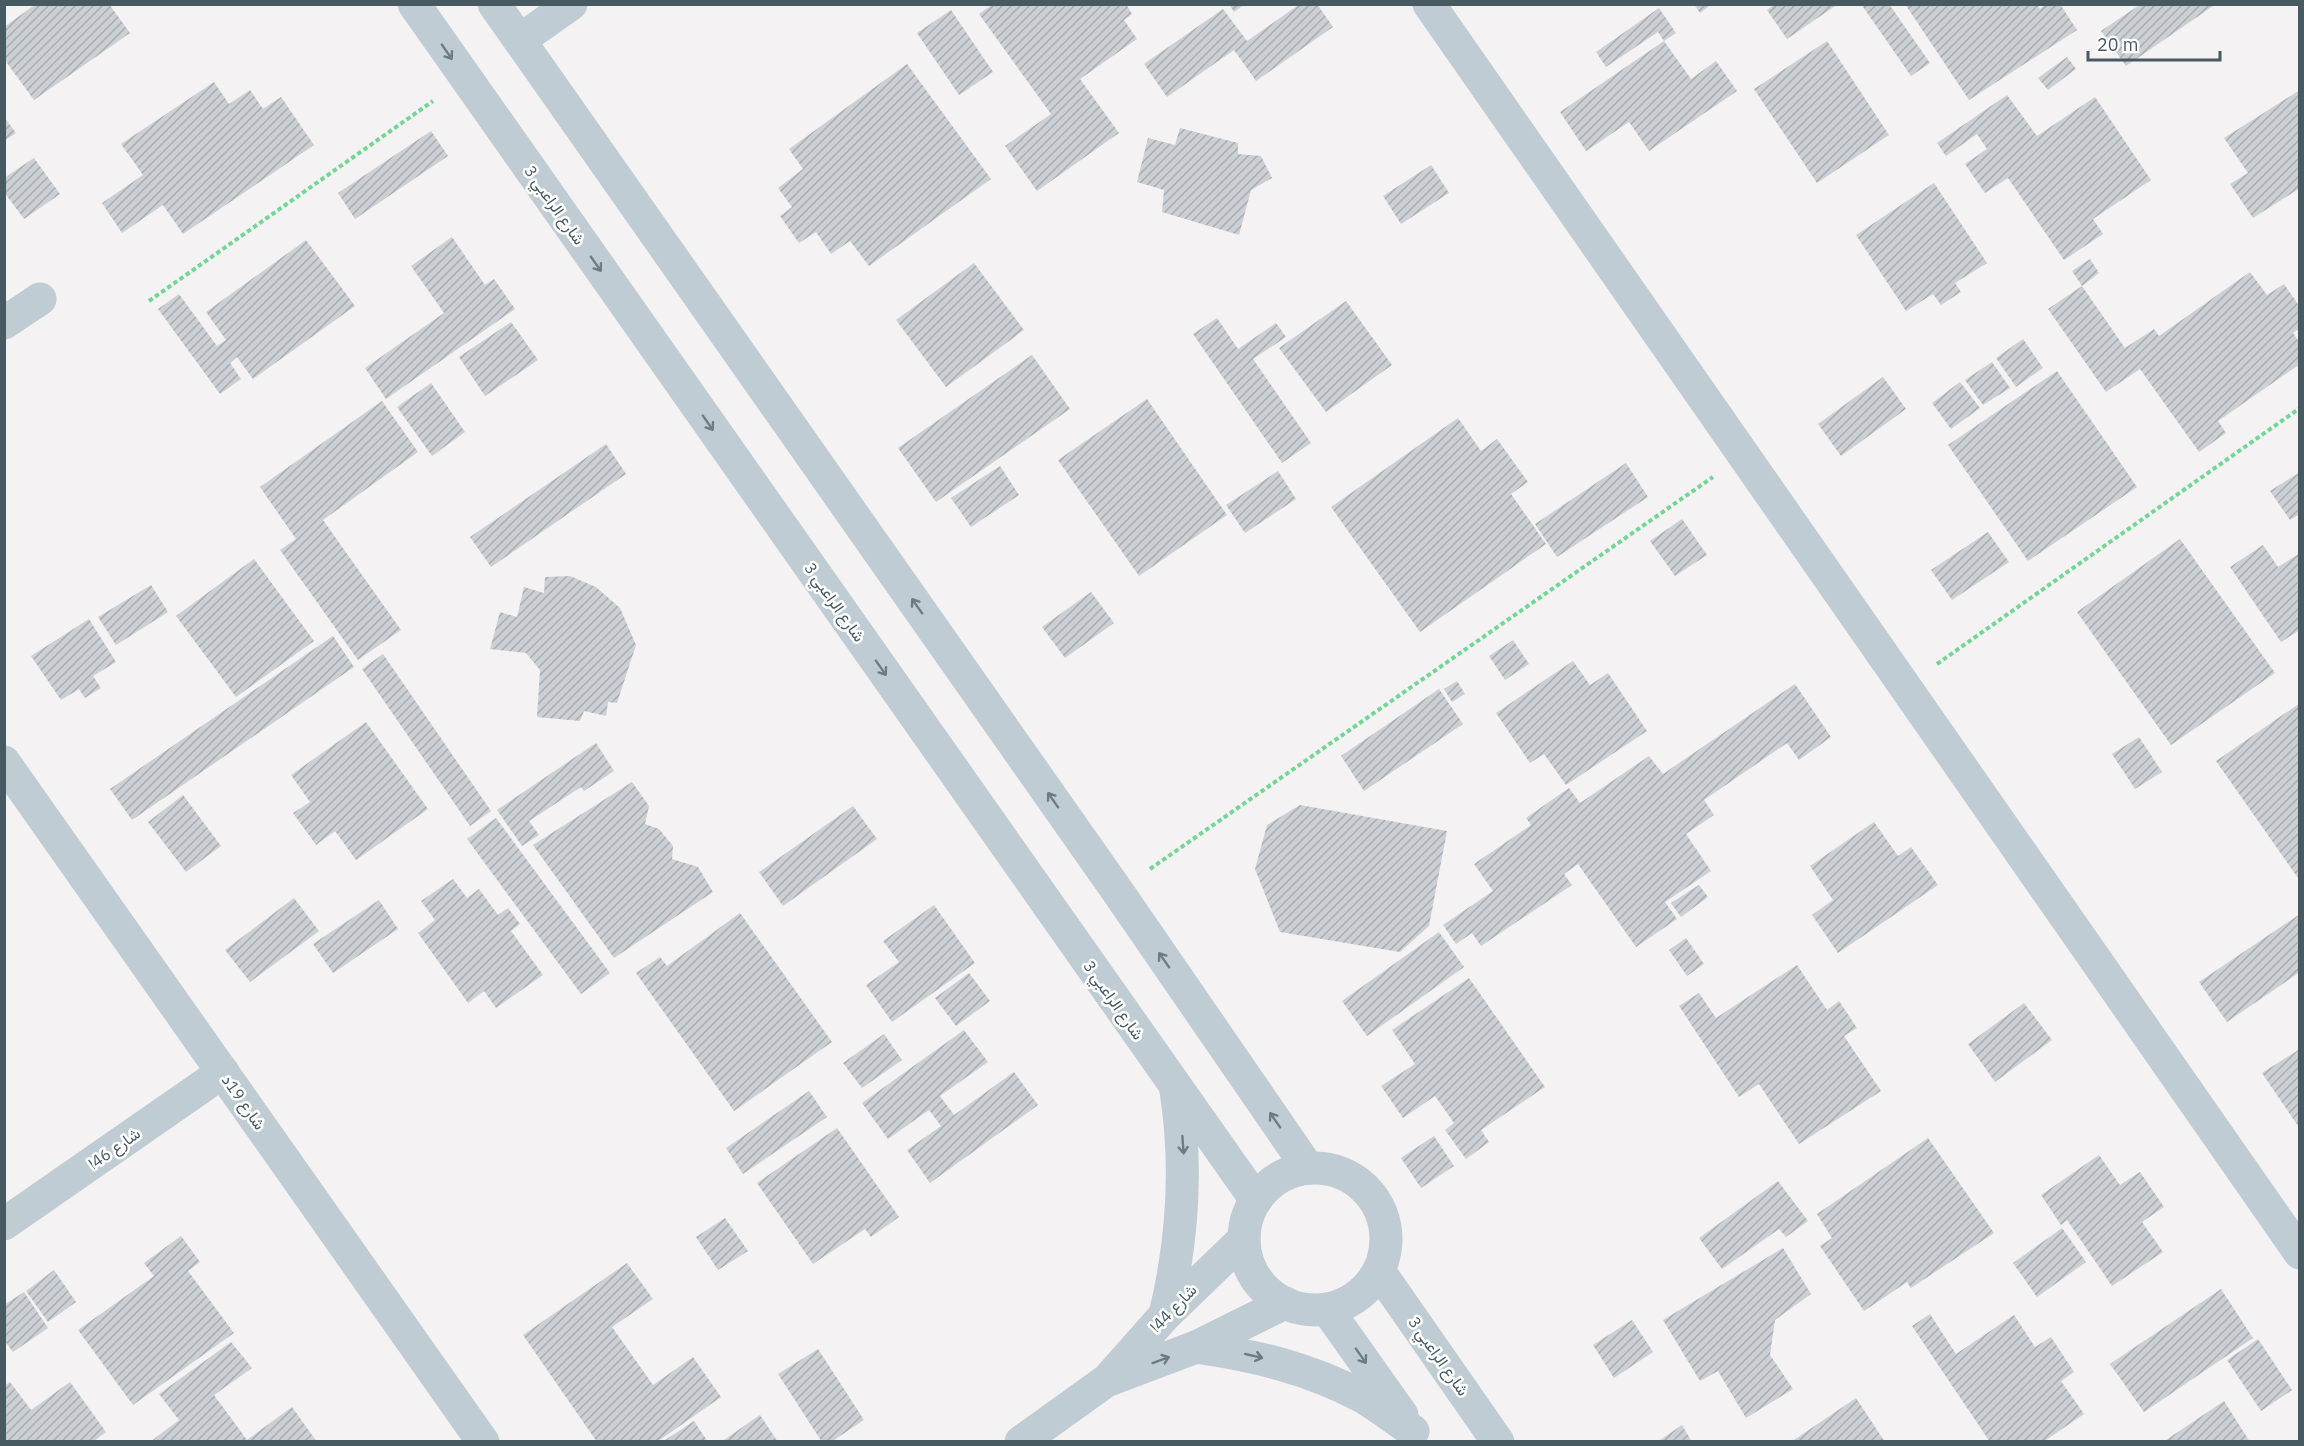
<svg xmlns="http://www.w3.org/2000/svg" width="2304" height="1446" viewBox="0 0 2304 1446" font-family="'IBM Plex Sans',Vazirmatn,sans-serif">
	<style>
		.building { fill: url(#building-hatch) }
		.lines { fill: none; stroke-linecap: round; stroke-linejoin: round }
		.path { stroke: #72d795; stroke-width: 4; stroke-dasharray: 4.5 3; stroke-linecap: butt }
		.minor { stroke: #bfccd3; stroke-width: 33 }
		.oneway { stroke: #6b7c84 }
		.labels { text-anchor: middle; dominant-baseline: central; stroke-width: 5; stroke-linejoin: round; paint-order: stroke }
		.street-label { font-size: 16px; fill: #475a62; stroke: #fff }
	</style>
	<defs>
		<pattern id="building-hatch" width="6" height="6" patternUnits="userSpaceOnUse" patternTransform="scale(1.5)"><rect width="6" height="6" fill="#ccd0d5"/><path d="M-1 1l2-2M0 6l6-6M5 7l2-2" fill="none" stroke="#a7acb0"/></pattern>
	</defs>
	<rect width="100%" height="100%" fill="#f4f2f2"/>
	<g class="building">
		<polygon points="36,4 109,4 130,33 34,100 4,59 4,27"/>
		<polygon points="993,4 1126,4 1132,14 1124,20 1137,39 1080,79 1119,133 1037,191 1005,146 1051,114 979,14"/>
		<polygon points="1229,4 1245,4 1234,12"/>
		<polygon points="1300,4 1317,4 1333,27 1256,81 1234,50 1167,97 1144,64 1223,9 1247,41"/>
		<polygon points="1694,4 1712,4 1700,13"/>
		<polygon points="1775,4 1838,4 1787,39 1767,10"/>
		<polygon points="1861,4 1889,4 1930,63 1911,76"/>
		<polygon points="1905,4 2037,4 2040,9 2046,4 2060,4 2077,30 1969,100"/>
		<polygon points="2141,4 2216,4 2126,66 2101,31"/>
		<polygon points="1659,8 1676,33 1664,41 1658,32 1606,67 1596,52"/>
		<polygon points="951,10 993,72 959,95 917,33"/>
		<polygon points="1664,41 1691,79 1716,61 1737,91 1649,151 1629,122 1586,151 1560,112"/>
		<polygon points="1827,41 1889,135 1817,183 1754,89"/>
		<polygon points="2067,57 2076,69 2048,90 2038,78"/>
		<polygon points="907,64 991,179 869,266 850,241 831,254 816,232 799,243 780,216 792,207 778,188 803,169 789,149"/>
		<polygon points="214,82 229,104 250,90 263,109 281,97 314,145 183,234 163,205 122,233 102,203 143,175 121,144"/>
		<polygon points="2300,90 2300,188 2253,218 2230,184 2248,173 2224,138"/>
		<polygon points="2007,95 2037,136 2095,97 2151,180 2093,219 2103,234 2064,260 2008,178 1985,193 1965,164 1987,149 1977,134 1946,156 1937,143"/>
		<polygon points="4,117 16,133 4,141"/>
		<polygon points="1180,128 1238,143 1238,154 1261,156 1272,178 1251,190 1239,235 1162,212 1164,190 1137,182 1148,138 1175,145"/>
		<polygon points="431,131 448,156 355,219 338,193"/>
		<polygon points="34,158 60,194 24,219 4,192 4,178"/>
		<polygon points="1431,165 1449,193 1401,224 1383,196"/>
		<polygon points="1934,183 1987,263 1955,283 1961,292 1941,305 1933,294 1906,311 1856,235"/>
		<polygon points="452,237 485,285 494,279 515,309 386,399 365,368 444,313 411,266"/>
		<polygon points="306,240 355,306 253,379 237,357 230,363 241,379 220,394 158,309 179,294 217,346 226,340 206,312"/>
		<polygon points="2090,259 2099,273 2082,286 2072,271"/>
		<polygon points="974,263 1024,330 946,387 896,320"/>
		<polygon points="2250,272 2267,295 2284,284 2300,307 2300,328 2293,333 2300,343 2300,364 2218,421 2226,433 2199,452 2140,369 2106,392 2048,309 2082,286 2125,348 2154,329 2159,336"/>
		<polygon points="1346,301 1392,365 1326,412 1279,348"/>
		<polygon points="1217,318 1238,349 1276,323 1286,337 1253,359 1311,443 1282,463 1193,334"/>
		<polygon points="511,322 538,360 485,396 459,357"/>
		<polygon points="2023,339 2043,368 2016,387 1996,358"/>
		<polygon points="1032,355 1070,409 936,502 898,448"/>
		<polygon points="1992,362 2010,388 1983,405 1965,380"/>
		<polygon points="2057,371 2137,487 2028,561 1948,445"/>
		<polygon points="1883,377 1906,409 1841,456 1818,424"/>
		<polygon points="1960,382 1980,408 1951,429 1932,403"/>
		<polygon points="431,383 465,432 432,456 397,407"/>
		<polygon points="1147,399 1227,515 1139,576 1058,460"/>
		<polygon points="382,401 418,452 323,520 401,630 358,660 280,550 296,539 260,487"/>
		<polygon points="1458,418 1481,451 1497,439 1528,482 1511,494 1546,544 1420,632 1331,507"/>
		<polygon points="606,444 626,474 491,567 470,537"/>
		<polygon points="1626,463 1648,497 1557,557 1535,524"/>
		<polygon points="1000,466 1019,495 971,527 951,498"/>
		<polygon points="1278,471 1296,499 1245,533 1226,505"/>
		<polygon points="2300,472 2300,514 2290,520 2270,491"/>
		<polygon points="1682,519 1707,555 1675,576 1650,541"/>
		<polygon points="1988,532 2009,562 1952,600 1931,570"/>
		<polygon points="2180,539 2275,673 2171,745 2077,612"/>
		<polygon points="2263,545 2278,567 2300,553 2300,630 2281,642 2230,567"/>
		<polygon points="254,559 314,641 236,697 176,616"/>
		<polygon points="570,576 596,587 620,608 636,645 617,703 608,702 606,716 584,711 580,721 537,717 540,670 526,653 490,649 500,612 517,617 524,587 544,593 545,577"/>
		<polygon points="151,585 168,612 116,645 98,617"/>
		<polygon points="1091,592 1114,623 1065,658 1042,627"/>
		<polygon points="89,619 116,662 93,676 101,688 85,698 79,689 61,700 31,656"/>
		<polygon points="333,636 354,667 132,820 110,789"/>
		<polygon points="1513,640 1529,664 1505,680 1489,656"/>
		<polygon points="383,654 491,811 470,826 362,669"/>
		<polygon points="1573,661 1590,685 1608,673 1647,731 1566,785 1544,754 1530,763 1496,713"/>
		<polygon points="1457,681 1465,694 1452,702 1444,689"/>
		<polygon points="1795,684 1831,737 1799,760 1787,743 1704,800 1714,815 1686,834 1711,871 1665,902 1677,919 1636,947 1578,864 1564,874 1572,885 1481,946 1472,933 1456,944 1443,925 1493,891 1474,864 1531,825 1526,818 1569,788 1580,803 1649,756 1663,774"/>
		<polygon points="1439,689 1463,724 1364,791 1341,756"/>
		<polygon points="2300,703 2300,877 2298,878 2216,761"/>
		<polygon points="366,722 428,809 356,860 335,831 316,845 293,813 310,802 291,775"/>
		<polygon points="2139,737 2162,772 2135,789 2112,754"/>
		<polygon points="596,743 614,771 584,791 581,787 529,821 539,835 522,846 497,810"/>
		<polygon points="632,782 649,806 645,824 659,829 673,846 672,859 698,867 713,892 614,958 533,845"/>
		<polygon points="183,795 221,846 186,872 148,822"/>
		<polygon points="1300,805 1447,831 1429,926 1400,952 1280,932 1255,869 1267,825"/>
		<polygon points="853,806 877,839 783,906 759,872"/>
		<polygon points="496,818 610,973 581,994 467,839"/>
		<polygon points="1874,822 1898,856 1911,847 1938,885 1838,953 1812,915 1833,900 1810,866"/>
		<polygon points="453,879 467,898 479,889 498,915 508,908 520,924 511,931 543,975 496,1008 484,991 468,1003 418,933 435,920 421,901"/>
		<polygon points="1699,885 1708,897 1681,917 1671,903"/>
		<polygon points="294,898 319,931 250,982 225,950"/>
		<polygon points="379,900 398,929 333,973 313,944"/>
		<polygon points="934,905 975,963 892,1022 866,985 899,962 883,941"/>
		<polygon points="740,913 832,1042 734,1111 636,973 660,957 667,966"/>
		<polygon points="2300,914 2300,972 2227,1022 2199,982"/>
		<polygon points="1439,932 1464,967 1367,1036 1342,1001"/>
		<polygon points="1686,938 1704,964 1687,976 1669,950"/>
		<polygon points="1797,965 1827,1010 1839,1001 1857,1028 1844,1036 1881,1091 1799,1144 1759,1084 1739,1097 1679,1006 1699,993 1716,1018"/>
		<polygon points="969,973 990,1001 956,1026 935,998"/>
		<polygon points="1469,978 1545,1087 1481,1130 1489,1142 1466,1159 1445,1130 1454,1123 1435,1096 1403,1118 1381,1086 1415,1064 1392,1030"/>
		<polygon points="2024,1003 2052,1040 1995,1082 1968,1044"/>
		<polygon points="964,1030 988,1062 940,1096 954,1115 1014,1072 1038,1105 930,1183 907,1150 941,1126 929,1110 888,1139 862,1103"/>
		<polygon points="884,1034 902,1060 862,1088 843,1063"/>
		<polygon points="2300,1049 2300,1129 2262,1073"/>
		<polygon points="809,1091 827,1117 743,1174 726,1148"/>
		<polygon points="837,1128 899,1217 871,1237 865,1229 813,1264 757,1183"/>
		<polygon points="1434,1136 1454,1166 1421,1188 1401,1158"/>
		<polygon points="1928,1138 1994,1233 1911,1288 1907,1282 1864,1311 1820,1246 1832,1238 1817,1214"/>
		<polygon points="2099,1155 2120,1185 2140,1172 2164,1207 2142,1222 2163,1252 2112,1286 2067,1220 2061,1225 2041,1195"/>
		<polygon points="1778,1181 1808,1221 1786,1237 1779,1229 1722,1269 1699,1238"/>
		<polygon points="725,1218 748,1251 718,1270 696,1237"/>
		<polygon points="2062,1228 2086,1262 2037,1297 2013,1263"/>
		<polygon points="181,1236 200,1262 188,1271 234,1333 133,1405 78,1330 154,1276 144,1263"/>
		<polygon points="1783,1248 1811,1294 1775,1320 1770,1355 1793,1389 1746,1418 1718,1371 1700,1381 1663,1320"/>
		<polygon points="627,1263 653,1299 612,1327 653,1385 693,1357 721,1397 657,1442 597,1442 523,1335"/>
		<polygon points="54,1270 76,1302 48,1322 26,1291"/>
		<polygon points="2221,1289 2253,1338 2144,1412 2110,1364"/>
		<polygon points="24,1292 48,1328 13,1352 4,1340 4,1305"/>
		<polygon points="1930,1314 1956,1354 2014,1315 2035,1347 2051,1337 2074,1372 2061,1381 2084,1414 2043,1442 1990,1442 1912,1326"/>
		<polygon points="1632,1320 1653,1352 1614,1378 1593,1345"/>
		<polygon points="2258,1339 2292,1390 2261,1411 2227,1360"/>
		<polygon points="231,1342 252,1368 214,1395 247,1440 292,1407 317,1442 150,1442 179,1420 159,1394"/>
		<polygon points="818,1349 864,1420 831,1442 822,1442 778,1374"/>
		<polygon points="10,1382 31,1410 70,1382 106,1432 93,1442 4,1442 4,1386"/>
		<polygon points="1856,1398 1885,1442 1791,1442"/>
		<polygon points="2224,1401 2250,1442 2163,1442"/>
		<polygon points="760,1415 778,1442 721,1442"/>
		<polygon points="694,1421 708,1442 662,1442"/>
		<polygon points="1682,1425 1692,1442 1657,1442"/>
	</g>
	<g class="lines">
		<g class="path">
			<polyline points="149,301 433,101"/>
			<polyline points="1937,664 2300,408"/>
			<polyline points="1150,869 1713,477"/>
		</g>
		<g class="minor">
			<polyline points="414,4 1256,1200"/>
			<polyline points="494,4 1118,892 1308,1168"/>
			<polyline points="1429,4 2300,1253"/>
			<polyline points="520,40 571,4"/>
			<polyline points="4,323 40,299"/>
			<polyline points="4,762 483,1442"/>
			<circle cx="1315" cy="1239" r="71"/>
			<polyline points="4,1224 223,1072"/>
			<polyline points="1379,1271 1498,1442"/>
			<polyline points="1327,1309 1402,1415"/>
			<path d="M1165 1315C1183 1240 1188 1168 1176 1091"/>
			<path d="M1196 1347C1256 1356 1309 1368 1363 1397 1380 1407 1396 1420 1413 1431"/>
			<polyline points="1111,1376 1165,1315 1244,1239"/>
			<polyline points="1021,1442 1106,1381 1196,1347 1285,1303"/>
		</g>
	</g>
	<defs><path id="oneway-shaft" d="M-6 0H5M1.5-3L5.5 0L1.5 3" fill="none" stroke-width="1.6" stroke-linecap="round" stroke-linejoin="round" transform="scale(1.5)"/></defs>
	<g class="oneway">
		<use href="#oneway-shaft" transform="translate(447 52) rotate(55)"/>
		<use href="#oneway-shaft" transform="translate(596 264) rotate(55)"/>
		<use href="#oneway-shaft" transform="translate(708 423) rotate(55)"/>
		<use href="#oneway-shaft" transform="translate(917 606) rotate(-125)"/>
		<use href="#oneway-shaft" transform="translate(881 668) rotate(55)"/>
		<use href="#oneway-shaft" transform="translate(1053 800) rotate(-125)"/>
		<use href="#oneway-shaft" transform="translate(1164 960) rotate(-125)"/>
		<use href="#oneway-shaft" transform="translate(1275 1120) rotate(-125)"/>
		<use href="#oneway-shaft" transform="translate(1183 1145) rotate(86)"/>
		<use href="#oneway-shaft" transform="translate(1254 1356) rotate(13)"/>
		<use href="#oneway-shaft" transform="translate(1361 1356) rotate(55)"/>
		<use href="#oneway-shaft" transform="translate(1161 1360) rotate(-20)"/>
	</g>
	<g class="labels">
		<g class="street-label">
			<text transform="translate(555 205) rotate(55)">شارع الراعبي 3</text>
			<text transform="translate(835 602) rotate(55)">شارع الراعبي 3</text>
			<text transform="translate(1114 1000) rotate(55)">شارع الراعبي 3</text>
			<text transform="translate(244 1102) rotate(55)">شارع 19د</text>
			<text transform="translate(114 1148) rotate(-35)">شارع 46ا</text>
			<text transform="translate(1173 1308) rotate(-46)">شارع 44ا</text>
			<text transform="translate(1439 1356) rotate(55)">شارع الراعبي 3</text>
		</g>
	</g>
	<rect width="2304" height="1446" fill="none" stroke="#475a62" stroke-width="12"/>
	<path d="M2088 51v9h132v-9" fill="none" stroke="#475a62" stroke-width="3"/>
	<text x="2097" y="51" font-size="18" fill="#475a62" stroke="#ffffff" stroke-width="4.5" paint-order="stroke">20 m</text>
</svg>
